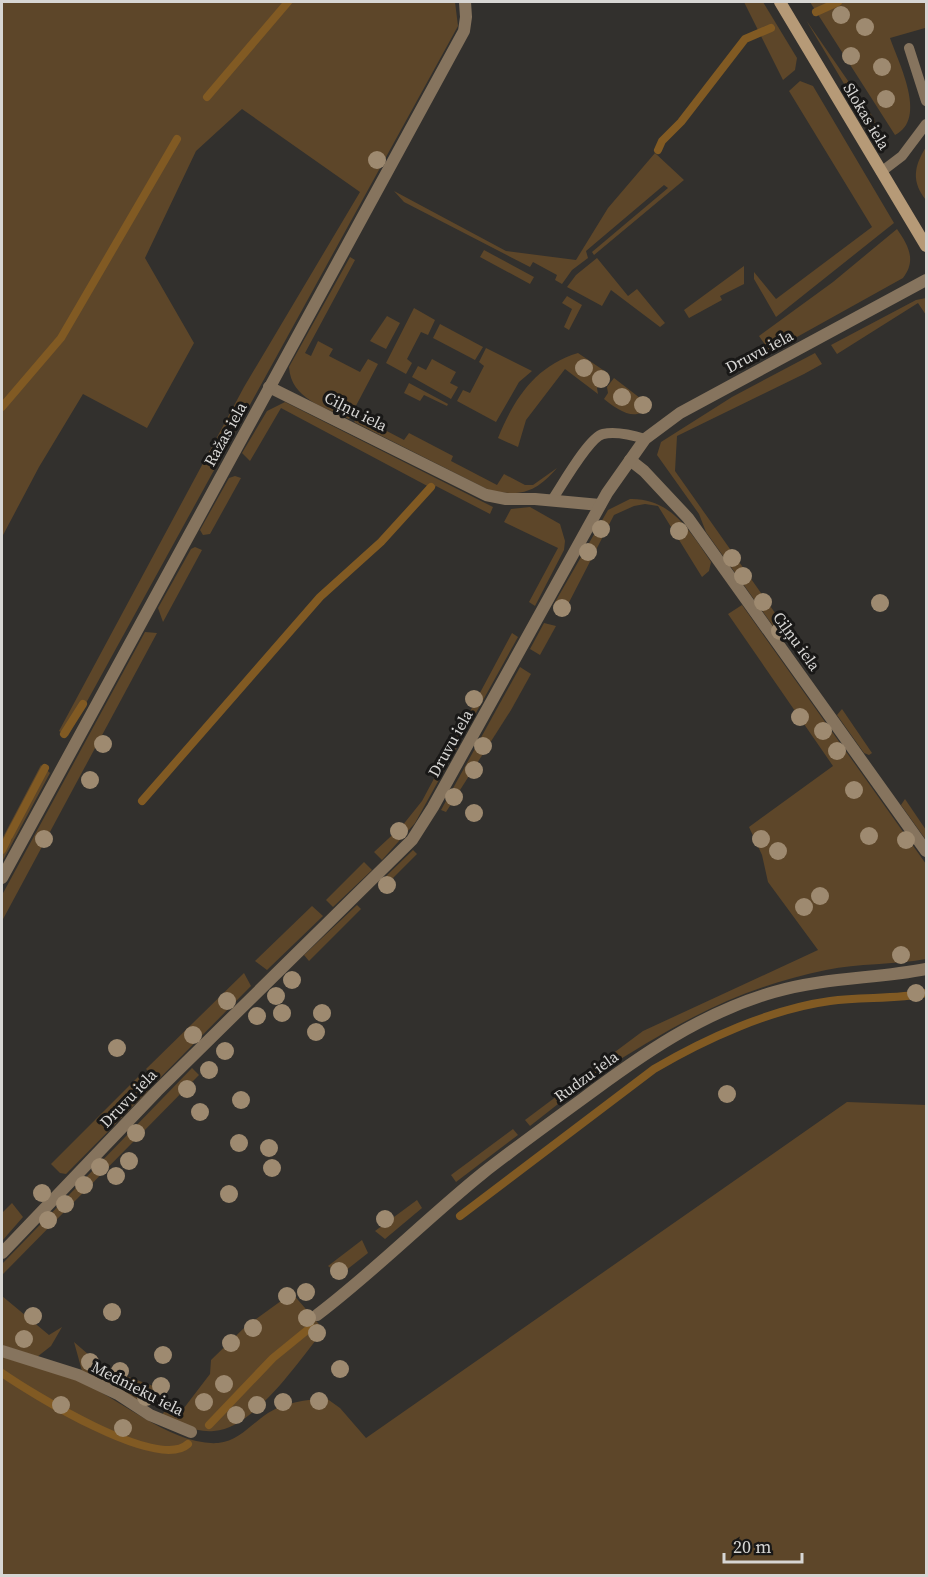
<svg xmlns="http://www.w3.org/2000/svg" width="928" height="1577" viewBox="0 0 928 1577" font-family="'Source Serif 4',serif">
	<style>
		.green { fill: #5d4629 }
		.lines { fill: none; stroke-linecap: round; stroke-linejoin: round }
		.stream { stroke: #815a23; stroke-width: 8 }
		.service { stroke: #86745e; stroke-width: 10 }
		.minor { stroke: #86745e; stroke-width: 12 }
		.secondary { stroke: #b69a77; stroke-width: 12 }
		.tree { fill: #9e8a70 }
		.labels { text-anchor: middle; dominant-baseline: central; stroke-width: 6; stroke-linejoin: round; paint-order: stroke }
		.street-label { font-size: 16px; fill: #d7d6d4; stroke: #191817 }
	</style>
	<rect width="100%" height="100%" fill="#32302d"/>
	<g class="green">
		<polygon points="2,2 455,2 458,26 68,736 59,731 244,387 360,192 242,109 196,151 145,258 194,343 147,428 83,394 39,467 2,537"/>
		<polygon points="744,2 763,2 797,58 795,70 783,80"/>
		<path d="M810 2H926V31L925 28 890 38C899 64 928 119 895 135Z"/>
		<polygon points="806,20 875,120 874,134"/>
		<polygon points="800,81 813,86 894,223 776,317 754,279 754,272 776,299 872,227 789,91"/>
		<path d="M926 147V200C911 182 914 166 926 147Z"/>
		<polygon points="655,153 684,180 594,255 592,252 668,188 664,185 586,251 588,258 572,270 562,284 555,280 557,275 533,262 530,267 404,202 394,191 506,251 576,260 608,208"/>
		<path d="M897 229C908 245 917 260 903 278L770 352 759 336 833 282Z"/>
		<polygon points="484,250 534,277 530,284 480,257"/>
		<path d="M350 257 355 260 305 353 311 356 318 341 333 349 329 356 360 372 368 359 378 364 349 419C324 407 291 399 289 367Z"/>
		<polygon points="597,258 628,296 637,289 665,323 660,327 611,290 602,306 567,287 576,275"/>
		<polygon points="744,266 744,284 720,296 722,300 689,318 684,310"/>
		<polygon points="567,296 582,305 569,330 564,327 572,309 562,303"/>
		<polygon points="926,298 926,315 918,303 837,354 831,345 916,300"/>
		<polygon points="414,308 435,320 428,335 421,332 407,359 412,363 406,374 386,363"/>
		<polygon points="387,316 400,323 386,349 370,341"/>
		<polygon points="440,324 483,347 475,360 433,338"/>
		<polygon points="486,348 532,371 519,382 496,422 457,401 463,390 470,393 484,366 479,362"/>
		<path d="M578 353 609 374V378L603 385 601 383 597 388 598 394 565 369 526 420 518 447 498 438C514 399 535 366 578 353Z"/>
		<polygon points="815,353 822,364 804,374 677,436 675,471 785,627 778,633 706,532 699,514 657,455 661,442 732,397"/>
		<polygon points="432,359 456,372 450,383 458,387 451,399 412,377 418,366 426,370"/>
		<path d="M614 378 649 405C637 424 618 410 604 399L608 393 607 387Z"/>
		<polygon points="409,383 448,404 447,406 424,395 420,401 404,393"/>
		<polygon points="285,402 493,507 490,514 436,486 433,489 281,408 250,461 242,453 267,411"/>
		<path d="M358 416 404 440 409 433 453 456 451 461 497 485 504 474 525 485H533L557 468C535 493 521 497 489 490L354 422Z"/>
		<polygon points="235,476 241,478 210,534 203,535 200,530 229,478"/>
		<path d="M630 499C671 498 690 531 711 562L709 571 702 577 658 506 645 504 634 506 614 515 563 614 554 604 608 510Z"/>
		<polygon points="530,507 560,524 565,541 564,550 535,606 529,602 558,548 504,522 511,509"/>
		<polygon points="195,547 202,550 163,622 158,608 191,549"/>
		<path d="M742 605 926 864V959C893 965 859 963 826 970 734 989 672 1026 594 1076L588 1072 643 1031 818 950 768 882 762 855 749 827 833 766 728 614Z"/>
		<polygon points="544,623 556,626 540,655 530,649"/>
		<polygon points="145,632 157,633 2,921 2,895"/>
		<polygon points="512,633 518,637 415,823 382,860 374,852 402,826 422,801"/>
		<polygon points="520,667 531,674 511,710 446,812 441,810"/>
		<polygon points="842,709 872,753 869,755 864,753 837,715"/>
		<polygon points="41,765 50,773 2,862 2,839"/>
		<polygon points="905,799 926,830 926,840 901,805"/>
		<polygon points="413,850 417,854 384,887 379,883"/>
		<polygon points="364,862 372,870 333,907 326,900"/>
		<polygon points="357,905 361,909 309,961 304,955"/>
		<polygon points="312,906 323,916 267,970 255,961"/>
		<polygon points="244,973 251,986 157,1081 146,1069"/>
		<polygon points="192,1068 199,1075 3,1274 2,1264"/>
		<polygon points="140,1075 149,1090 66,1174 60,1173 51,1164"/>
		<polygon points="577,1081 581,1086 530,1126 525,1120"/>
		<path d="M847 1102 926 1105V1575L2 1576V1356C26 1363 52 1370 76 1380 119 1397 171 1446 218 1443 239 1441 251 1424 268 1413 286 1402 305 1400 326 1398L340 1408 366 1438Z"/>
		<polygon points="513,1129 518,1135 456,1182 451,1175"/>
		<polygon points="417,1200 422,1208 385,1239 375,1231"/>
		<polygon points="12,1203 23,1217 2,1241 2,1213"/>
		<polygon points="362,1240 368,1253 340,1275 328,1266"/>
		<path d="M292 1293 324 1330C299 1360 255 1428 214 1431 196 1433 177 1423 161 1416L173 1400 184 1408 210 1374 211 1360 245 1327Z"/>
		<polygon points="2,1296 49,1335 62,1327 51,1346 37,1357 2,1345"/>
		<polygon points="74,1342 104,1368 156,1387 144,1405 82,1371"/>
	</g>
	<g class="lines">
		<g class="stream">
			<polyline points="816,12 838,2"/>
			<polyline points="207,97 288,2"/>
			<polyline points="658,150 662,141 681,122 745,39 771,28"/>
			<polyline points="2,407 61,338 177,139"/>
			<polyline points="64,734 83,704"/>
			<polyline points="142,801 320,597 381,542 431,487"/>
			<polyline points="9,836 45,768"/>
			<polyline points="2,850 7,840"/>
			<path d="M460 1216 654 1069C705 1039 771 1009 830 1001 862 996 895 1000 926 993"/>
			<path d="M2 1373C31 1393 158 1472 188 1444"/>
			<polyline points="209,1425 273,1358 311,1327"/>
		</g>
		<g class="service">
			<polyline points="909,48 926,101"/>
			<polyline points="881,172 902,156 926,124"/>
			<path d="M552 500C561 487 589 437 603 434 617 431 632 435 645 439"/>
		</g>
		<g class="minor">
			<polyline points="269,387 486,495 506,499 535,499 600,505"/>
			<polyline points="630,460 644,471 688,518 926,851"/>
			<polyline points="2,878 464,31 466,17 465,2"/>
			<polyline points="2,1253 157,1091 412,840 433,807 607,493 645,439 680,413 926,280"/>
			<path d="M317 1315C375 1271 426 1219 483 1173 515 1148 548 1124 581 1100 641 1055 701 1013 774 992 826 977 875 979 926 969"/>
			<polyline points="2,1351 78,1375 118,1394 150,1415 191,1432"/>
		</g>
		<polyline class="secondary" points="780,2 926,246"/>
	</g>
	<g class="tree">
		<circle cx="841" cy="15" r="9"/>
		<circle cx="865" cy="27" r="9"/>
		<circle cx="851" cy="56" r="9"/>
		<circle cx="882" cy="67" r="9"/>
		<circle cx="886" cy="99" r="9"/>
		<circle cx="377" cy="160" r="9"/>
		<circle cx="584" cy="368" r="9"/>
		<circle cx="601" cy="379" r="9"/>
		<circle cx="622" cy="397" r="9"/>
		<circle cx="643" cy="405" r="9"/>
		<circle cx="601" cy="529" r="9"/>
		<circle cx="679" cy="531" r="9"/>
		<circle cx="588" cy="552" r="9"/>
		<circle cx="732" cy="558" r="9"/>
		<circle cx="743" cy="576" r="9"/>
		<circle cx="763" cy="602" r="9"/>
		<circle cx="880" cy="603" r="9"/>
		<circle cx="562" cy="608" r="9"/>
		<circle cx="780" cy="631" r="9"/>
		<circle cx="474" cy="699" r="9"/>
		<circle cx="800" cy="717" r="9"/>
		<circle cx="823" cy="731" r="9"/>
		<circle cx="103" cy="744" r="9"/>
		<circle cx="483" cy="746" r="9"/>
		<circle cx="837" cy="751" r="9"/>
		<circle cx="474" cy="770" r="9"/>
		<circle cx="90" cy="780" r="9"/>
		<circle cx="854" cy="790" r="9"/>
		<circle cx="454" cy="797" r="9"/>
		<circle cx="474" cy="813" r="9"/>
		<circle cx="399" cy="831" r="9"/>
		<circle cx="869" cy="836" r="9"/>
		<circle cx="44" cy="839" r="9"/>
		<circle cx="761" cy="839" r="9"/>
		<circle cx="906" cy="840" r="9"/>
		<circle cx="778" cy="851" r="9"/>
		<circle cx="387" cy="885" r="9"/>
		<circle cx="820" cy="896" r="9"/>
		<circle cx="804" cy="907" r="9"/>
		<circle cx="901" cy="955" r="9"/>
		<circle cx="292" cy="980" r="9"/>
		<circle cx="916" cy="993" r="9"/>
		<circle cx="276" cy="996" r="9"/>
		<circle cx="227" cy="1001" r="9"/>
		<circle cx="282" cy="1013" r="9"/>
		<circle cx="322" cy="1013" r="9"/>
		<circle cx="257" cy="1016" r="9"/>
		<circle cx="316" cy="1032" r="9"/>
		<circle cx="193" cy="1035" r="9"/>
		<circle cx="117" cy="1048" r="9"/>
		<circle cx="225" cy="1051" r="9"/>
		<circle cx="209" cy="1070" r="9"/>
		<circle cx="187" cy="1089" r="9"/>
		<circle cx="727" cy="1094" r="9"/>
		<circle cx="241" cy="1100" r="9"/>
		<circle cx="200" cy="1112" r="9"/>
		<circle cx="136" cy="1133" r="9"/>
		<circle cx="239" cy="1143" r="9"/>
		<circle cx="269" cy="1148" r="9"/>
		<circle cx="129" cy="1161" r="9"/>
		<circle cx="100" cy="1167" r="9"/>
		<circle cx="272" cy="1168" r="9"/>
		<circle cx="116" cy="1176" r="9"/>
		<circle cx="84" cy="1185" r="9"/>
		<circle cx="42" cy="1193" r="9"/>
		<circle cx="229" cy="1194" r="9"/>
		<circle cx="65" cy="1204" r="9"/>
		<circle cx="385" cy="1219" r="9"/>
		<circle cx="48" cy="1220" r="9"/>
		<circle cx="339" cy="1271" r="9"/>
		<circle cx="306" cy="1292" r="9"/>
		<circle cx="287" cy="1296" r="9"/>
		<circle cx="112" cy="1312" r="9"/>
		<circle cx="33" cy="1316" r="9"/>
		<circle cx="307" cy="1318" r="9"/>
		<circle cx="253" cy="1328" r="9"/>
		<circle cx="317" cy="1333" r="9"/>
		<circle cx="24" cy="1339" r="9"/>
		<circle cx="231" cy="1343" r="9"/>
		<circle cx="163" cy="1355" r="9"/>
		<circle cx="90" cy="1362" r="9"/>
		<circle cx="340" cy="1369" r="9"/>
		<circle cx="120" cy="1371" r="9"/>
		<circle cx="224" cy="1384" r="9"/>
		<circle cx="161" cy="1386" r="9"/>
		<circle cx="146" cy="1397" r="9"/>
		<circle cx="319" cy="1401" r="9"/>
		<circle cx="204" cy="1402" r="9"/>
		<circle cx="283" cy="1402" r="9"/>
		<circle cx="61" cy="1405" r="9"/>
		<circle cx="257" cy="1405" r="9"/>
		<circle cx="236" cy="1415" r="9"/>
		<circle cx="123" cy="1428" r="9"/>
	</g>
	<g class="labels">
		<g class="street-label">
			<text transform="translate(867 116) rotate(59)">Slokas iela</text>
			<text transform="translate(759 351) rotate(-28)">Druvu iela</text>
			<text transform="translate(356 411) rotate(27)">Ciļņu iela</text>
			<text transform="translate(225 434) rotate(-61)">Ražas iela</text>
			<text transform="translate(797 641) rotate(54)">Ciļņu iela</text>
			<text transform="translate(450 743) rotate(-61)">Druvu iela</text>
			<text transform="translate(586 1076) rotate(-36)">Rudzu iela</text>
			<text transform="translate(128 1098) rotate(-46)">Druvu iela</text>
			<text transform="translate(138 1388) rotate(27)">Mednieku iela</text>
		</g>
	</g>
	<rect width="928" height="1577" fill="none" stroke="#d7d6d4" stroke-width="6"/>
	<path d="M724 1553v9h78v-9" fill="none" stroke="#d7d6d4" stroke-width="3"/>
	<text x="733" y="1553" font-size="18" fill="#d7d6d4" stroke="#191817" stroke-width="4.5" paint-order="stroke">20 m</text>
</svg>
